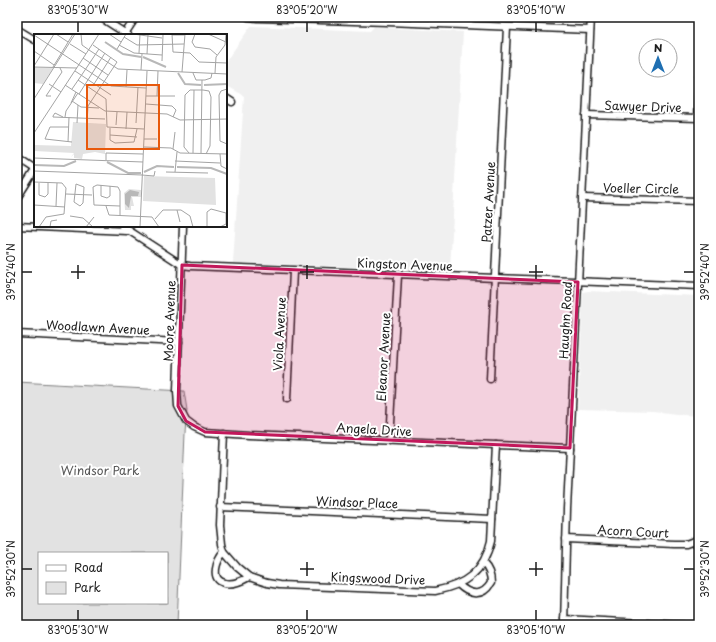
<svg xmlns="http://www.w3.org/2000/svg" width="716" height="642" viewBox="0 0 716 642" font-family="'Playpen Sans',sans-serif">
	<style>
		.built { fill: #f0f0f0 }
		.green { fill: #e2e2e2; stroke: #7f7f7f; fill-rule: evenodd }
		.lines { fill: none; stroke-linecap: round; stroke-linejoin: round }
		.minor-casing { stroke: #1c1c1c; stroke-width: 9 }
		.minor { stroke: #fff; stroke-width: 6 }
		.marked { fill: #c2185b; fill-opacity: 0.2; stroke: #c2185b; stroke-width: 3; stroke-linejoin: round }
		.ticks { fill: none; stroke: #1c1c1c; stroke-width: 1.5 }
		.labels { text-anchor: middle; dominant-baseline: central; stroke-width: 4; stroke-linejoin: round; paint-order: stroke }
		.street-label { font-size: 12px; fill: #1c1c1c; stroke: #fff }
		.park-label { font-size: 12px; fill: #575757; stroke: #fff }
		.inset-river { fill: none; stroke: #b8b8b8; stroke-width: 2 }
		.inset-road { fill: none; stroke: #a4a4a4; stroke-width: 1 }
		.view { fill: #e8590c; fill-opacity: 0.15; stroke: #e8590c; stroke-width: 2 }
		.inset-edge { fill: none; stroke: #1c1c1c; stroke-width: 2 }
		.neatline { fill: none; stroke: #1c1c1c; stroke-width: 1.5 }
		.ticks-label { font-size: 10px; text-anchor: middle; fill: #1c1c1c }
	</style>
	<rect width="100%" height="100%" fill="#fff"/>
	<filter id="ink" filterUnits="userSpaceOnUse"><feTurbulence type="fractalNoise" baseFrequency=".025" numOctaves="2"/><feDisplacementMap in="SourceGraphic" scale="8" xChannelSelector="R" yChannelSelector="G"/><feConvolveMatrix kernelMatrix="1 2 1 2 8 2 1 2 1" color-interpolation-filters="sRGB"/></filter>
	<g filter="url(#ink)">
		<g class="built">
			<polygon points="251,26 370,31 374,27 463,32 450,270 233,263 244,96 226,86 226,61"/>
			<polygon points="588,291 699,296 699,416 684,415 653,411 578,409 583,292"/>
		</g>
		<path class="green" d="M17 382 184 391 187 410 185 433 177 625H17ZM39 553H167V603H39Z"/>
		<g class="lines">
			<defs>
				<g id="minor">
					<polyline points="100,17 128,35"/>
					<polyline points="248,17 257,18 387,22 590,30"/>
					<polyline points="17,29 35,40"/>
					<polyline points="124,35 136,17"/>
					<polyline points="226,98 232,102"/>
					<polyline points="586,115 699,118"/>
					<polyline points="697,118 699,76"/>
					<polyline points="17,157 35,169"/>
					<polyline points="17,198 35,170"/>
					<polyline points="582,198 699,201"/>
					<polyline points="17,226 127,231"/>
					<polyline points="122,226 182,265 190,266 699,286"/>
					<polyline points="183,226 177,391 178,406 186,421 194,427 205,432 249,435 570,448"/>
					<polyline points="17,334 179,342"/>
					<polyline points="490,379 507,27"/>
					<polyline points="287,399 293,271"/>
					<path d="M224 433 220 525 222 544 224 552 237 567 249 577 267 583 279 585 435 591C465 585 484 572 491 541L496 445"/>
					<polyline points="389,441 398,275"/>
					<polyline points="220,507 492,519"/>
					<polyline points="566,539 674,544 686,544 699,539"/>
					<path d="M224 552C217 560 209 580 225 583 233 585 242 581 249 577"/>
					<path d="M458 584C469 595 482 598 491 583 491 576 488 568 483 563"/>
					<polyline points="564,619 682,625"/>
					<polyline points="564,625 567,509 591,17"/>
				</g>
			</defs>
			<use href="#minor" class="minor-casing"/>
			<use href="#minor" class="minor"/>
		</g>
	</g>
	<path class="marked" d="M182 265 578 282 570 448 205 432 186 421 178 406Z"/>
	<path class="ticks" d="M78 22V32M307 22V32M536 22V32M78 265V279M307 265V279M536 265V279M22 272H32M71 272H85M300 272H314M529 272H543M684 272H694M307 562V576M536 562V576M22 569H32M300 569H314M529 569H543M684 569H694M78 610V620M307 610V620M536 610V620"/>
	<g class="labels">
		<g class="street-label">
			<text transform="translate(643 106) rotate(2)">Sawyer Drive</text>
			<text transform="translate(641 188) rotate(1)">Voeller Circle</text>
			<text transform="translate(488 202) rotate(-87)">Patzer Avenue</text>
			<text transform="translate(405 264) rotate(2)">Kingston Avenue</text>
			<text transform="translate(565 320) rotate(-87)">Haughn Road</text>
			<text transform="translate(169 321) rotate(-88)">Moore Avenue</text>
			<text transform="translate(98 327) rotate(3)">Woodlawn Avenue</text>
			<text transform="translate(279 334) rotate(-87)">Viola Avenue</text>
			<text transform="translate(383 357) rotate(-87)">Eleanor Avenue</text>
			<text transform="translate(374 429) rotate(3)">Angela Drive</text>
			<text transform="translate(357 502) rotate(2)">Windsor Place</text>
			<text transform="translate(633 531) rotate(3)">Acorn Court</text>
			<text transform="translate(378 578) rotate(2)">Kingswood Drive</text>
		</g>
		<g class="park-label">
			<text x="100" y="470">Windsor Park</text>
		</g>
	</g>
	<g transform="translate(34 34)">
		<rect width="193" height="193" fill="#fff"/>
		<path d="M0 33 19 34 9 50 0 49ZM39 88 72 90 71 120 61 118 49 120 48 125 40 124V120L37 123 40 119 0 117V111L37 112ZM110 142 181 144 182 171 109 167ZM95 155 107 156V163H98L100 172H97V176H91L90 159Z" fill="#e2e2e2"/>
		<path d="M96 156 105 158 104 162H97L95 174 91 170V160Z" fill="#b8b8b8"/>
		<path class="inset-river" d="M71 8 89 20 107 23M109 23 132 33M144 39 151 50 167 51M170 51 193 50M73 128 94 139H107M0 131 30 132 42 127M143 133 177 134 193 140M110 138 123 132 140 133"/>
		<path class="inset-road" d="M22 0 34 8M47 0 48 11 55 16M75 0 87 8M99 0 128 4M138 0 139 18 156 19 165 28 193 29M161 0 158 8 161 13 176 15 183 21M174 0 192 8M0 1 77 52 112 54M138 1H151M90 3 103 11 150 10M36 10 52 20M85 11 100 19 128 21M83 15 92 0M55 16 84 35 193 40M0 17 20 31M105 19 106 0M113 20 114 0M49 24 74 41M128 27 129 1M0 32 20 0M0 33 43 34M19 33 39 0M107 36 108 20M41 37 77 61M148 38 151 0M159 39 162 46H171L177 44 178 39M181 39 182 23 191 11 192 0M47 42 65 15M44 46 72 65 73 93 110 95M15 50 27 58M60 50 77 23M31 51 71 77 133 80 146 86 193 85M92 53 93 36M38 55 47 42M193 55 187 57 185 61 186 107 193 110M45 60 71 19M17 62H12L28 38 26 34M112 62H141M123 62 124 37M0 65 41 0M38 67 47 73 65 74M37 69 42 58M112 70 138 72 142 76 139 83M29 83 21 79 19 82V83L71 85M31 83 32 77 44 59M43 89 44 71M53 89 54 72 83 28 59 11M102 89 104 53M82 91 83 78M76 94V106L81 109 100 108 103 95M92 95 93 78M0 99 65 0M76 101 103 103M11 105 16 93H35M11 105 38 108M110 105H123M34 108 35 83M110 113 137 114 146 119 193 120M139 115 141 98M155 119 150 113 151 61 156 56H169L175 57 177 63 176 112 172 120M159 119 160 56M167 119 168 46M186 120 187 132 193 135M0 124 109 128M72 126V119L109 120M141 127 186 129M0 137 108 141M132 138 174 139M141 138 143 118M108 141 120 142 121 137M0 148 28 149 32 154 30 180 12 183 5 193M5 149V161L11 163 14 160V149M42 150 50 153 49 169 46 172 40 168ZM67 151V162L73 164 76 162V152M32 160 58 161M0 171 31 173M22 172 23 149M72 172 75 181 118 183 125 193M86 172 60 171 59 153 63 151 84 153 86 157V182M143 176 146 188M36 182 49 184 59 193M121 185 129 176H147L156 182 159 193M16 193 17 187 23 186M52 193 60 183M106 193 113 37M173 193V178L177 175 192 179V190L186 193"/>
		<path class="view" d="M53 51H125V115H53Z"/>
		<rect width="193" height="193" class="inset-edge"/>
	</g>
	<rect width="716" height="642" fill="none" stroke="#fff" stroke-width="44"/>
	<rect x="38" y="552" width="130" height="52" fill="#ffffff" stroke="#a4a4a4"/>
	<rect x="46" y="565" width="20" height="6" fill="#ffffff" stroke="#a4a4a4"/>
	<text x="74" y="572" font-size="12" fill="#1c1c1c">Road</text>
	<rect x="46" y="582" width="20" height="12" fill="#e2e2e2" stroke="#a4a4a4"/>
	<text x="74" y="592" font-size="12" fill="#1c1c1c">Park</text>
	<g transform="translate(658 58)"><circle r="19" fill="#ffffff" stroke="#a4a4a4"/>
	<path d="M0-3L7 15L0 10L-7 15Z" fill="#1f6fb2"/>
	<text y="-6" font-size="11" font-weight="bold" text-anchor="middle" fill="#1c1c1c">N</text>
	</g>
	<rect x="22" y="22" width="672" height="598" class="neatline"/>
	<g class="ticks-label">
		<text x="78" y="14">83°05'30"W</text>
		<text x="307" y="14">83°05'20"W</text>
		<text x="536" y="14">83°05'10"W</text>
		<text transform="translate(11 272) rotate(-90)" y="4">39°52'40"N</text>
		<text transform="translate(705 272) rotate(-90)" y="4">39°52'40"N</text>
		<text transform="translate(11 569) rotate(-90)" y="4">39°52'30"N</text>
		<text transform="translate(705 569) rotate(-90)" y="4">39°52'30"N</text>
		<text x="78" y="634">83°05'30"W</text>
		<text x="307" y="634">83°05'20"W</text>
		<text x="536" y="634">83°05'10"W</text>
	</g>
</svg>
